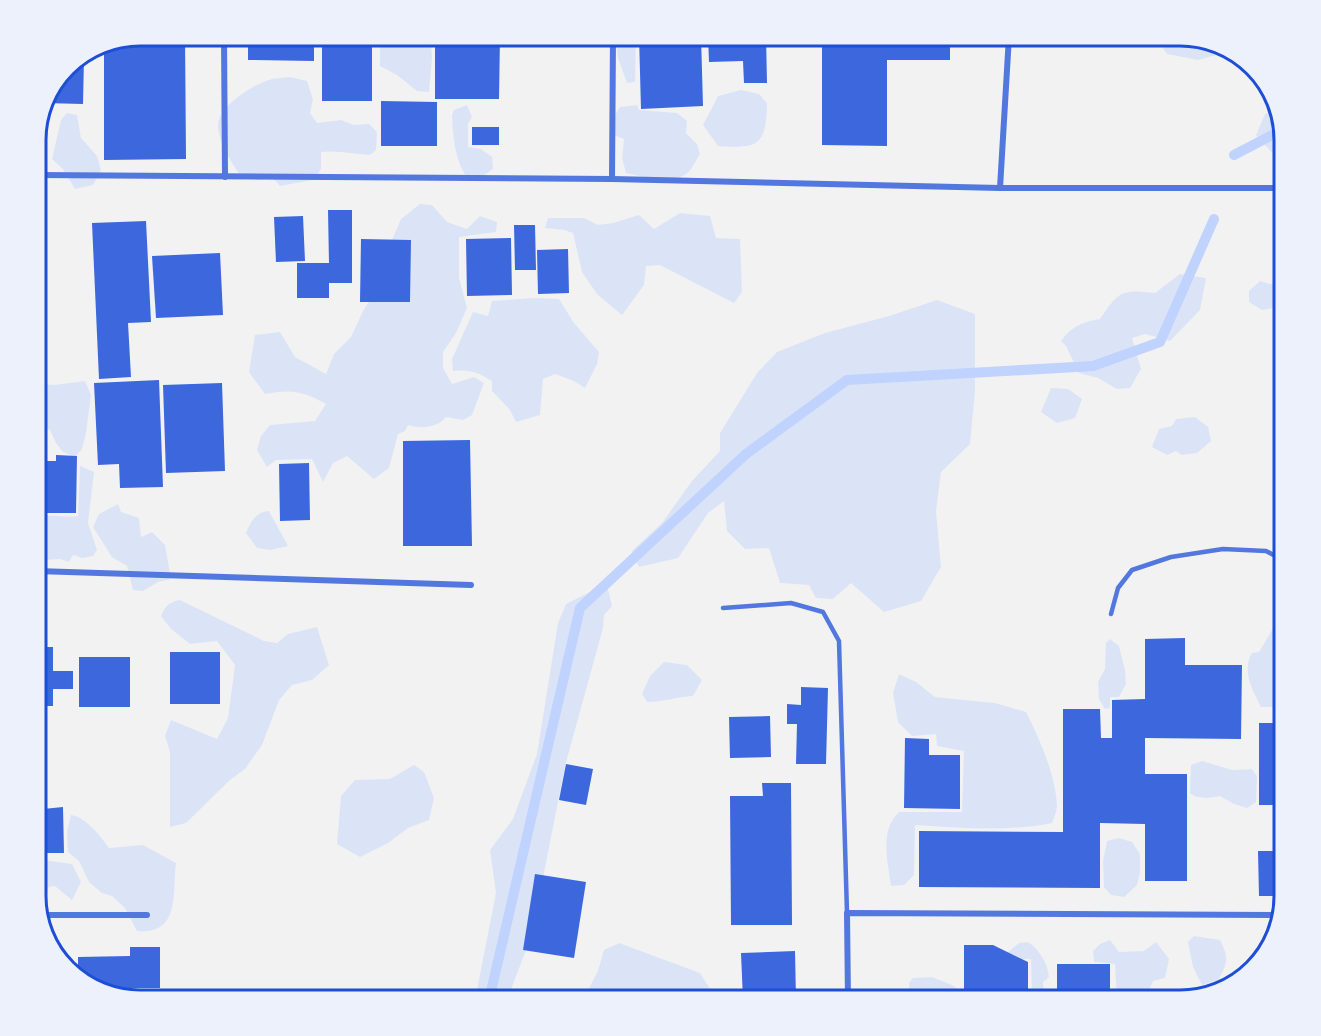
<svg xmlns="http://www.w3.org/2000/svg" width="1321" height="1036" viewBox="0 0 1321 1036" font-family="'Sofia Sans Condensed',sans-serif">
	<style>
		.green { fill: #dbe4f7 }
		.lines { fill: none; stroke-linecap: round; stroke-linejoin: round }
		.stream { stroke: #bfd3fe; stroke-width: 10 }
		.building { fill: #3d67dc }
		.service { stroke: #5277de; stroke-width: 4.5 }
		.minor { stroke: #5277de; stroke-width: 6 }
		.rim { fill: none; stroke: #1d4ed8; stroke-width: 3 }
	</style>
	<rect width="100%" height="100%" fill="#f2f2f2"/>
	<g class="green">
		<polygon points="387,36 413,36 418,45 431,41 432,57 429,92 417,91 397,75 380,66 380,48"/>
		<polygon points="615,36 636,36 635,82 627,83 618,58"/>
		<polygon points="1149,36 1181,36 1224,53 1198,60 1167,54 1156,38"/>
		<path d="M290 77 307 81 313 99 310 113 317 123 341 120 354 125 369 124 377 132 376 150 370 155C353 154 338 150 321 152V169L313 180 280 186 273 178 258 180 239 174C231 161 219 143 218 127 217 106 254 84 272 79 278 78 284 78 290 77Z"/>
		<path d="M741 90 759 94 767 103C766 145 759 149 718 146L703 125 718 96Z"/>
		<path d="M467 105 472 117 468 124V147L481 149 492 157 493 169 480 178 468 179C455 161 453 138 452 115L454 110Z"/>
		<path d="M637 105 639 110 677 113 687 121 686 133 697 144 700 154C696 160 692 170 686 174 669 185 644 177 626 173L622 158 624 139 612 134 610 123 620 107Z"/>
		<polygon points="1278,109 1285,141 1285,152 1275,156 1256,135 1265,114"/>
		<polygon points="67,113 77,115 81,138 97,156 101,170 93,185 75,189 63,169 52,159 61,120"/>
		<path d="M420 204 432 205 447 222 467 229 480 216 497 222 496 232 459 237V278L467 308 456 333 443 352V368L452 384 474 377 484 383 472 415 463 420 446 417C437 428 421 429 408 425L405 431 398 434 389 468 374 479 347 456 333 463 323 482 312 459 276 460 267 467 257 450 261 436 270 425 315 421 326 404C303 391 291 389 265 394L249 372 255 335 280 332 295 357 326 374 334 354 351 337 364 309 381 285 392 240 401 219Z"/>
		<polygon points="680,213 710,216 716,238 740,239 742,292 734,303 660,265 646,266 644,285 622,315 597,294 582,272 573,233 564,230 545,228 548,218 584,218 598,225 613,223 639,215 654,229"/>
		<path d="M1180 274 1206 278 1200 310 1170 341 1145 334 1132 338 1141 369 1130 388 1117 389 1098 378 1079 373 1066 346 1061 341C1072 326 1083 322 1100 319 1119 291 1121 289 1155 293Z"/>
		<polygon points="1260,281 1270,284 1285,282 1285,299 1279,299 1273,308 1262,310 1249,302 1249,291"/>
		<path d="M534 298 559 299 574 323 599 352 597 364 585 388 574 381 555 374 543 379 540 415 516 422 510 410 492 391V381C478 372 469 369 453 371L452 359 473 312 488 316 492 301Z"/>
		<polygon points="937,300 975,314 975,391 970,444 941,472 936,511 941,567 921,601 884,612 851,583 833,599 816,598 809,585 780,583 769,548 745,549 727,531 724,501 708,513 678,558 639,567 632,551 662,523 692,481 720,451 720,433 757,373 777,352 825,333 889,316"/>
		<polygon points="85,381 91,395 86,433 82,449 75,457 63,452 56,443 50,430 36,422 36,384 55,385"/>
		<polygon points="1051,388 1068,389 1082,399 1075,418 1057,423 1041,412"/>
		<polygon points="1195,417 1208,427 1211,441 1197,453 1182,455 1176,451 1167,455 1152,447 1159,429 1172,426 1176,419"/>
		<path d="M80 466 94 472 88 523 97 550 93 556 82 558 73 555 69 562 60 559 45 560 41 555H36L38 516C52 514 65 518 78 516Z"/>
		<polygon points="118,504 121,512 139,518 141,537 152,532 165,545 171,579 158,582 143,591 133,590 127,566 112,557 93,527 99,514"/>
		<path d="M269 511 288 546 270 550 257 548 246 533C251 521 256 512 269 511Z"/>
		<polygon points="606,581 612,606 604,615 603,628 565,766 532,934 507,1000 475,1000 496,893 490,850 513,819 537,754 558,623 566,604 596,589"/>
		<path d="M180 600 264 641 277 643 288 634 317 627 329 665 312 680 292 685 279 700 262 745 245 769 230 780 186 823 170 827V752L165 736 171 720 217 739 228 718 235 665 217 641 190 644 171 629 161 616C165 606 169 602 180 600Z"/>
		<path d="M1285 616V641H1281L1277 646 1285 665V716L1276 707H1261C1253 691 1241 670 1252 653L1259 652C1268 639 1272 625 1285 616Z"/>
		<polygon points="1110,639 1119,646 1125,670 1126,684 1119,697 1110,697 1110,708 1105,709 1099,699 1098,682 1105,669 1106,643"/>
		<path d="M664 662 687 665 702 680 693 696C677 697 663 702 647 702L642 694 650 676Z"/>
		<path d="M899 674 916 682 935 697 995 703 1026 712C1040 740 1055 773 1057 805 1057 811 1054 818 1052 823 1008 832 960 828 915 825L914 875 904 885 891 886C888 862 879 830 899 812H962L964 751 937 746 936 734 912 736 898 722 893 693Z"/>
		<path d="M1202 761 1232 770 1252 769 1257 776 1256 802 1247 808 1234 804 1220 796C1210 798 1198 800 1190 793L1191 765Z"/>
		<polygon points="414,765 424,772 434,798 429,820 408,828 388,843 360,857 337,844 341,796 355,780 390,779"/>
		<path d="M71 815C86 817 101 837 109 848L143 845 176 863C172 893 181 935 137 931L125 908 112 896 102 893 89 882 79 861 68 852 67 831Z"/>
		<polygon points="1119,838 1132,842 1140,854 1140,873 1137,885 1124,897 1111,895 1104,887 1103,861 1107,841"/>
		<polygon points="36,859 72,864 81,882 72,900 55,886 49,887 43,898 36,902"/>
		<path d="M1194 936 1220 940C1229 958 1228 963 1218 980L1202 985 1193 967 1188 942Z"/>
		<polygon points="1110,940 1119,952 1144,951 1156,942 1169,959 1165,978 1153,981 1145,1000 1117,1000 1115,964 1094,962 1093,951 1100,944"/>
		<path d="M1028 942C1039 949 1048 964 1049 977L1043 982 1044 1000H1032L1031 959H1009L1007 953 1019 943Z"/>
		<polygon points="619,943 700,973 717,1000 590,1000 589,988 598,971 604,950"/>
		<polygon points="932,977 952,985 960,991 961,1000 919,1000 910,994 909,983 913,978"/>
	</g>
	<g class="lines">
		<g class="stream">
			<polyline points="1234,155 1282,130"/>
			<polyline points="489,1000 580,608 746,454 847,380 1093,366 1160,342 1214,219"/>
		</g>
	</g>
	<g class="building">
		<polygon points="141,36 185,36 186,159 104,160 104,50"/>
		<polygon points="248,36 314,36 314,61 248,60"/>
		<rect x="322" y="36" width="50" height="65"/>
		<polygon points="412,36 433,36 433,44 412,43"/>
		<polygon points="435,36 500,36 499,99 435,99"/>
		<polygon points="639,36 701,36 703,106 641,109"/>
		<polygon points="708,36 766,36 767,83 744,83 743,61 709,62"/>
		<polygon points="791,36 950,36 950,60 887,60 887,146 822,145 822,38 791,38"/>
		<polygon points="84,57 83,104 44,103 47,94 71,62"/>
		<polygon points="381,101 437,102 437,146 381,146"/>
		<polygon points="39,123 40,146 36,146 36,134"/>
		<rect x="472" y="127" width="27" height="18"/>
		<polygon points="328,210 352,210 352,283 329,283 329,298 297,298 297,263 329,263"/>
		<polygon points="303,216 305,261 276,262 274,217"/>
		<polygon points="146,221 151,322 128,323 131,377 99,379 92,223"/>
		<polygon points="514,225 535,225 536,270 515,270"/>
		<polygon points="511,238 512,295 467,296 466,239"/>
		<polygon points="361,239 411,240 410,302 360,302"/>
		<polygon points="568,249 569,293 538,294 537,250"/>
		<polygon points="220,253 223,315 156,318 152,256"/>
		<polygon points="159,380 163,487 120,488 119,464 98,465 94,383"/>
		<polygon points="222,383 225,471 166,473 163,385"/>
		<polygon points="470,440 472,546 403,546 403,441"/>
		<polygon points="56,455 77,456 76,513 40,513 41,461 56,461"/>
		<polygon points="309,463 310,520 280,521 279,464"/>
		<polygon points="1185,638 1185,665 1242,665 1241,739 1145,738 1145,774 1187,774 1187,881 1145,881 1145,824 1100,823 1100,888 919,887 919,831 1063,832 1063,709 1100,709 1101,738 1112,738 1112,700 1145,699 1145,639"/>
		<polygon points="36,647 53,647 53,671 73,671 73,689 53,689 53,706 36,706"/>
		<rect x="170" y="652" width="50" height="52"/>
		<rect x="79" y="657" width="51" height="50"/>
		<polygon points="801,687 828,688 826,764 796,764 797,724 787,724 787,704 801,705"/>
		<polygon points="770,716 771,757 730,758 729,717"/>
		<rect x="1259" y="723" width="26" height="82"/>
		<polygon points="905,738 929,739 929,755 960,755 960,809 904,808"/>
		<polygon points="566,764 593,769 586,805 559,800"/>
		<polygon points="762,783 791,783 792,925 731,925 730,796 763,796"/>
		<polygon points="36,792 44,792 43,809 63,807 64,853 36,853"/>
		<polygon points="1258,851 1285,851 1285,896 1259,896"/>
		<polygon points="535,874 586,882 574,958 523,950"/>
		<polygon points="964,945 993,945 1028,962 1028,1000 964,1000"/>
		<polygon points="130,947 160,947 160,988 126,988 126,995 78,976 78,957 130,956"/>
		<polygon points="795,951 796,1000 743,1000 741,953"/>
		<rect x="1057" y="964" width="53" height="36"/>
	</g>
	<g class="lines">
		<g class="service">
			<polyline points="723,608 791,603 823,612 839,641 847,913"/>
			<polyline points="1111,614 1118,588 1132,570 1171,557 1223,549 1266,551 1285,561"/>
		</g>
		<g class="minor">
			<polyline points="224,36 225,177"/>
			<polyline points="36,175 612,179 1000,188 1285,188"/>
			<polyline points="612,179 613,36"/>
			<polyline points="1000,188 1009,36"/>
			<polyline points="36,571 471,585"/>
			<polyline points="40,915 147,915"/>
			<polyline points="848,1000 847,913 1278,915"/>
		</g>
	</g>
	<path d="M0 0H1321V1036H0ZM140 46H1180A94 94 0 0 1 1274 140V896A94 94 0 0 1 1180 990H140A94 94 0 0 1 46 896V140A94 94 0 0 1 140 46Z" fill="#edf1fc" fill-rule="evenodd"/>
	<path class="rim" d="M140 46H1180A94 94 0 0 1 1274 140V896A94 94 0 0 1 1180 990H140A94 94 0 0 1 46 896V140A94 94 0 0 1 140 46Z"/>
</svg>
